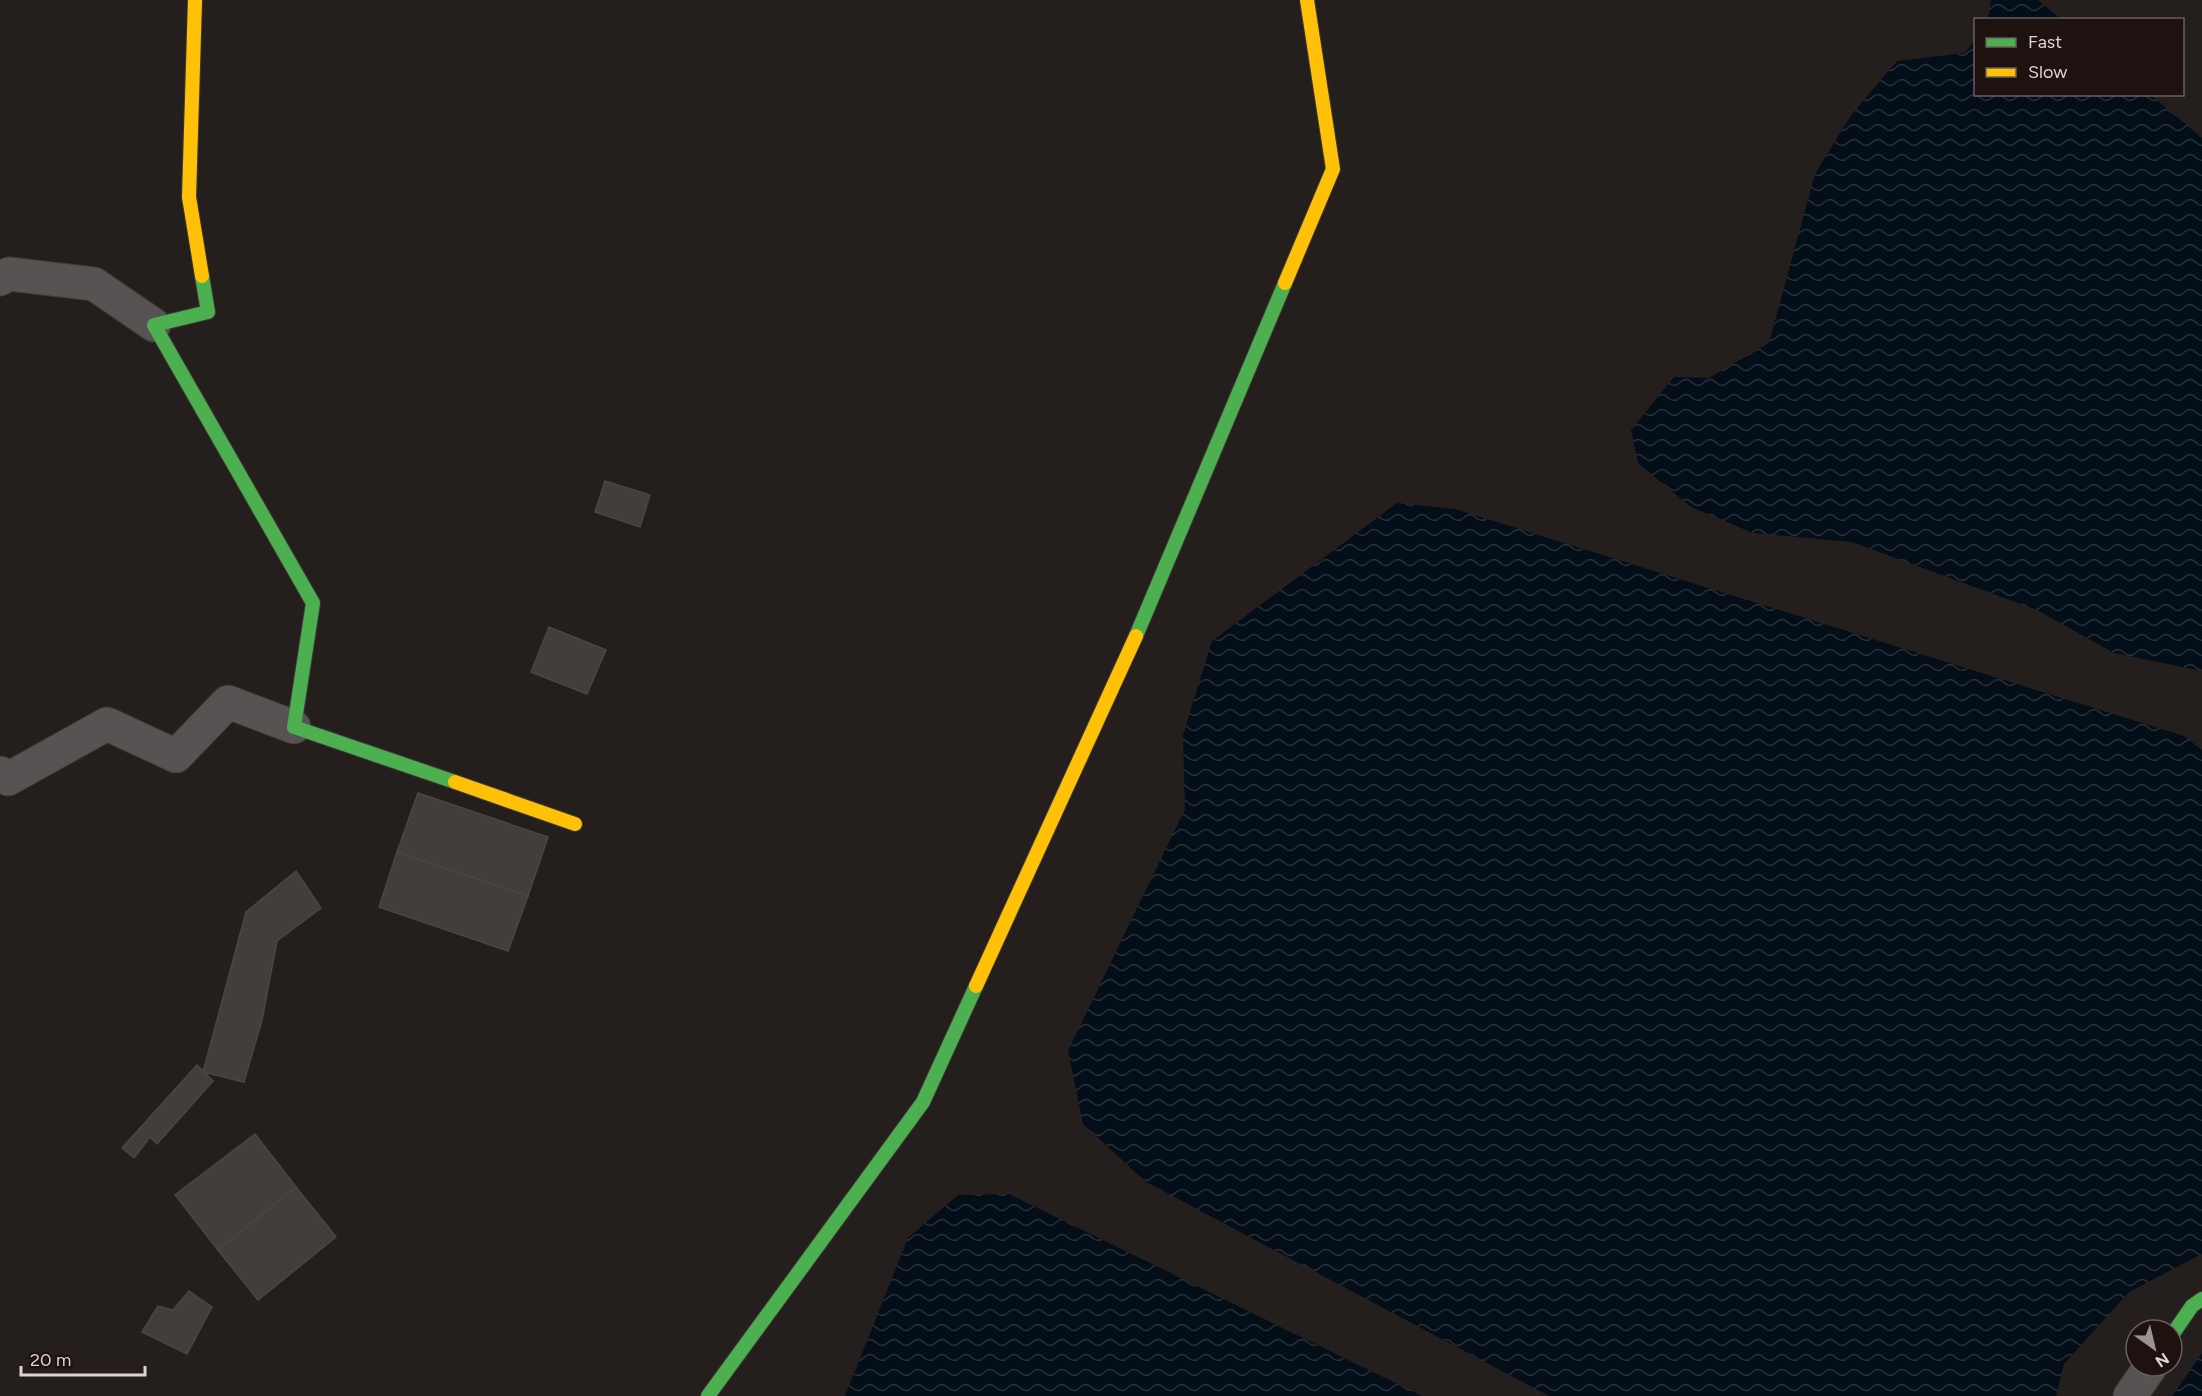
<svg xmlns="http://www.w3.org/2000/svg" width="2202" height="1396" viewBox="0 0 2202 1396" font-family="Figtree,sans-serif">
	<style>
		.water { fill: url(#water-waves) }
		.building { fill: #433d3c; stroke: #4b4645; stroke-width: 1.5 }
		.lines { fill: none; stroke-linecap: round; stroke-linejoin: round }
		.street-casing { stroke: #3e3938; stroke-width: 35 }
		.fast-casing { stroke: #3e3938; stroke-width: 16 }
		.slow-casing { stroke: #3e3938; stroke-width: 16 }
		.street { stroke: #585353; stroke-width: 33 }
		.fast { stroke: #4caf50; stroke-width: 14 }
		.slow { stroke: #ffc107; stroke-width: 14 }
	</style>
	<defs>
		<pattern id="water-waves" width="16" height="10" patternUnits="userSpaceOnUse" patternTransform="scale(1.5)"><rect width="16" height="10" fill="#030e18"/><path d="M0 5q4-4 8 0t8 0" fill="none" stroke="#273039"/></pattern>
	</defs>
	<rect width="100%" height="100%" fill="#241e1d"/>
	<g class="water">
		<polygon points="1991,0 2038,0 2061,19 1988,19"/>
		<polygon points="1975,40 1976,94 2151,95 2202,138 2202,671 2114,653 2037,610 1852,542 1753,533 1691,507 1638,463 1631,430 1674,377 1709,378 1769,343 1815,174 1852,114 1897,61 1965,53"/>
		<polygon points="1397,503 1455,509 2184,736 2202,750 2202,1254 2129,1292 2064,1364 2056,1396 1549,1396 1146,1182 1083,1124 1068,1051 1185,809 1183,735 1212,641"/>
		<polygon points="1009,1194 1422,1396 845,1396 908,1238 958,1195"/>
		<polygon points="2202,1353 2202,1396 2172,1396"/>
	</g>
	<g class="building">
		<polygon points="605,481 650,495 640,527 595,512"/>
		<polygon points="549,627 606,650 587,694 531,672"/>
		<polygon points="418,793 548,837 528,896 397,852"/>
		<polygon points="397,852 528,896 508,951 379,907"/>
		<polygon points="296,871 321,908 277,941 262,1020 244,1082 203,1072 246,912"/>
		<polygon points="197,1065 213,1081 157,1144 150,1137 134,1158 122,1148"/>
		<polygon points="255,1134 296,1187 218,1250 175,1195"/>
		<polygon points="296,1187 336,1237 258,1300 218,1250"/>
		<polygon points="189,1291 212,1307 187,1354 142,1332 158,1306 173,1310"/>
	</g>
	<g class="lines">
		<defs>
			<g id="street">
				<polyline points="0,279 9,274 94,284 154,325"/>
				<polyline points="0,773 8,779 107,724 176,756 228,702 294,727"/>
				<polyline points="2130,1396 2151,1366"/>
			</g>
			<g id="fast">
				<polyline points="202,276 208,312 154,325 313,603 294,727 455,782"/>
				<polyline points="1136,636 1285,283"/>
				<polyline points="2172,1335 2192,1306 2202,1299"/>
				<polyline points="708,1396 923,1102 976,986"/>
			</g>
			<g id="slow">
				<polyline points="195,0 189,197 202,276"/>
				<polyline points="1285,283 1333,169 1307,0"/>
				<polyline points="455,782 575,824"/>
				<polyline points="976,986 1136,636"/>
			</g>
		</defs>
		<use href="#street" class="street-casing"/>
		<use href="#fast" class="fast-casing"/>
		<use href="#slow" class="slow-casing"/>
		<use href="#street" class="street"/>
		<use href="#fast" class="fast"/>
		<use href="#slow" class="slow"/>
	</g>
	<rect x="1974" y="18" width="210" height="78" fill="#1e1211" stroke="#6a5f5e" stroke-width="1.5"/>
	<rect x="1986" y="38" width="30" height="9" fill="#4caf50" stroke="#6a5f5e" stroke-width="1.5"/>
	<text x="2028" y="48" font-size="18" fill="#dcd3d2">Fast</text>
	<rect x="1986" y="68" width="30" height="9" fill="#ffc107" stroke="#6a5f5e" stroke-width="1.5"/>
	<text x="2028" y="78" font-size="18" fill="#dcd3d2">Slow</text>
	<g transform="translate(2154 1348) rotate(146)"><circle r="28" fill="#1e1211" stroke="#6a5f5e" stroke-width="1.5"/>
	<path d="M0-4.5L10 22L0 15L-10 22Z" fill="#9c9493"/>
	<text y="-9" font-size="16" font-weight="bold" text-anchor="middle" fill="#dcd3d2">N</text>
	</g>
	<path d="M21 1366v9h124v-9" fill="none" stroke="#dcd3d2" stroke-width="3"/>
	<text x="30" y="1366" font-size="18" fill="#dcd3d2" stroke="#1e1211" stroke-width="4.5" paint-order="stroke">20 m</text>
</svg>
